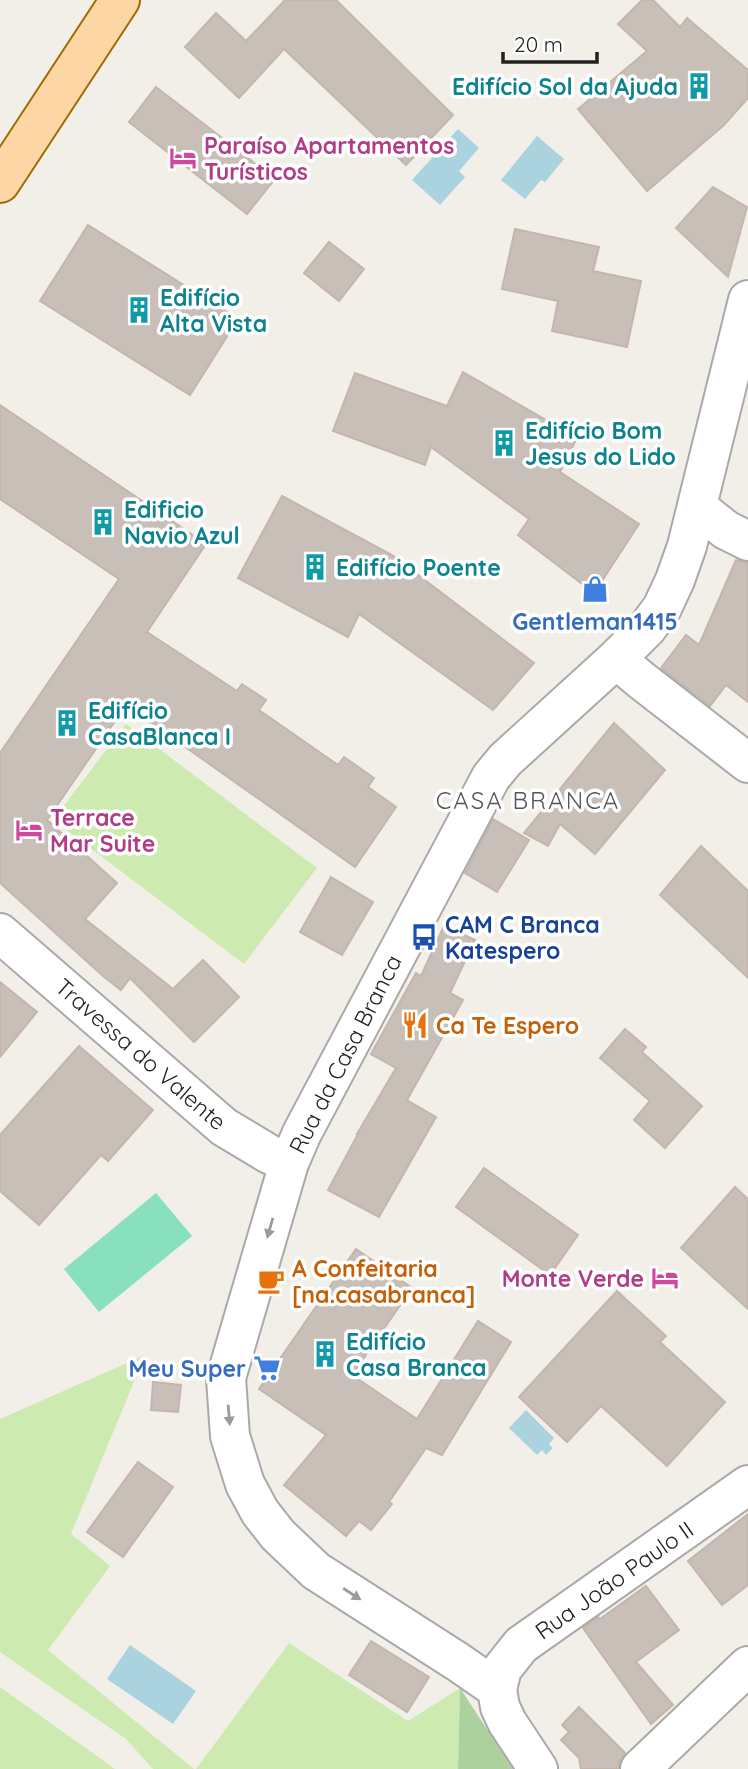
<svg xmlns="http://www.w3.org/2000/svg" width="748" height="1769" viewBox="0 0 748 1769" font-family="Quicksand,sans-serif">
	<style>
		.grass { fill: #cdebb0 }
		.forest { fill: #add19e }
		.pitch { fill: #88e0be }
		.water { fill: #aad3df }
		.building { fill: #c7bfb8; stroke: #c4b6ab; stroke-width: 2 }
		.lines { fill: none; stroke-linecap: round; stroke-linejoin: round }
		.minor-casing { stroke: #a9a9a9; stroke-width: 42 }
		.major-casing { stroke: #a06b00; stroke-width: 42 }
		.minor { stroke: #fff; stroke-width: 38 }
		.major { stroke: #fcd6a4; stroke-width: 38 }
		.oneway { fill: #9c9c9c }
		.labels { text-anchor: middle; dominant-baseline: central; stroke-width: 7; stroke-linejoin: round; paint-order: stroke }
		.culture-label { font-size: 23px; font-weight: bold; fill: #0d838f; stroke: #fff; text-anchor: start }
		.hotel-label { font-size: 23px; font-weight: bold; fill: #b23c85; stroke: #fff; text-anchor: start }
		.shop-label { font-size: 23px; font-weight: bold; fill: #366cbe; stroke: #fff }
		.transit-label { font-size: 23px; font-weight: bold; fill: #164399; stroke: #fff; text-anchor: start }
		.food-label { font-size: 23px; font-weight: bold; fill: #c56008; stroke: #fff; text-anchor: start }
		.street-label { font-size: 23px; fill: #222; stroke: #fff }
		.neighbourhood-label { font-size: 24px; letter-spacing: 2px; fill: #555; stroke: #fff }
	</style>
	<rect width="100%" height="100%" fill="#f2efe9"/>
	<g class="grass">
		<polygon points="126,724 317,868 244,964 53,820"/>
		<polygon points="145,1355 71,1534 110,1566 48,1650 194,1769 153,1769 126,1739 0,1652 0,1419"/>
		<polygon points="289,1643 408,1721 460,1688 458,1769 196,1769"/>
		<polygon points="0,1687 115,1769 0,1769"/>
	</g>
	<polygon class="forest" points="460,1688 513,1769 458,1769"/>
	<polygon class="pitch" points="156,1193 192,1236 99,1312 64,1269"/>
	<g class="water">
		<polygon points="458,129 479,148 459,171 465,177 440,205 412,180"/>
		<polygon points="537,136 564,159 545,182 541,180 525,199 501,180"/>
		<polygon points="526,1410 554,1438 549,1444 553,1448 546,1455 542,1450 537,1455 509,1428"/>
		<polygon points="130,1645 196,1691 173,1724 107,1679"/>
	</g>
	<g class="building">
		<polygon points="285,0 336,0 453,115 406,165 284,49 239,98 185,47 216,13 246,41"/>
		<polygon points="642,0 653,0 680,27 687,18 748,70 748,98 724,125 647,191 578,109 647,51 618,24"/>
		<polygon points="156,87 275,179 247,214 129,122"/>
		<polygon points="713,187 747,207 728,277 676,228"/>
		<polygon points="88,225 238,319 190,395 40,301"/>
		<polygon points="515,229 599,247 593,271 641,281 627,347 552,331 558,301 502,289"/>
		<polygon points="329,242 364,269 339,301 304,273"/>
		<polygon points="463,372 577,438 560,472 639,524 594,593 518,535 529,519 431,447 425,465 333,431 355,373 447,406"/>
		<polygon points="0,405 206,544 147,632 237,691 242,684 266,700 259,710 338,765 344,757 374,778 368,787 396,807 355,867 126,705 47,820 117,883 85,919 173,989 203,960 239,997 194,1042 130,978 121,990 103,976 0,883 0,753 119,579 0,499"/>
		<polygon points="282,496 392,555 534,663 493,710 359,614 348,637 238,578"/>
		<polygon points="736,560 748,563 748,702 726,685 710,706 661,668 686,635 699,645"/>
		<polygon points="614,723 665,770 595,854 560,824 548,846 524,833"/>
		<polygon points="493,819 529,840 497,892 465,873"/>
		<polygon points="701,846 748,891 748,978 660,895"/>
		<polygon points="331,877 373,902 342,955 300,932"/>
		<polygon points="444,926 475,940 450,993 463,1000 407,1100 436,1117 379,1217 328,1190 358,1134 357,1134 396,1068 371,1054 416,973 421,976"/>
		<polygon points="0,982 37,1012 0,1057"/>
		<polygon points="625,1029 646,1047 642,1052 702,1106 665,1148 634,1120 650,1101 600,1058"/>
		<polygon points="79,1046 153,1110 108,1161 101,1155 39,1225 0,1191 0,1135"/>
		<polygon points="484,1168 578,1235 550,1275 456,1207"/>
		<polygon points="735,1187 748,1199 748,1309 681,1248"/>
		<polygon points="356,1249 412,1288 352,1375 417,1419 478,1321 511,1342 442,1455 426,1448 389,1502 392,1504 371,1530 359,1521 346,1536 284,1485 326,1435 259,1389"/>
		<polygon points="617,1291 666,1336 660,1342 725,1402 667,1466 601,1406 567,1442 519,1397"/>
		<polygon points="153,1382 181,1385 178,1412 151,1410"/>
		<polygon points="138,1462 173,1487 123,1557 87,1532"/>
		<polygon points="748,1514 748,1585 722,1605 688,1561"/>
		<polygon points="646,1586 679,1630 636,1662 673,1705 651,1724 583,1628 598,1617 600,1619"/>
		<polygon points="371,1641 429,1677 407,1712 349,1675"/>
		<polygon points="579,1707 625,1753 619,1762 619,1769 581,1769 579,1758 561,1740 569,1732 562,1725"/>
	</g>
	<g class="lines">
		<defs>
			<g id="minor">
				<polyline points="697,507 726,530 748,541"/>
				<polyline points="616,659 641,680 748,763"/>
				<polyline points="0,933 224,1127 269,1154 289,1163"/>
				<polyline points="497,1689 502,1669 521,1645 748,1485"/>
				<polyline points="538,1769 507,1722 500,1707 497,1689 458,1662 316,1571 278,1535 260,1512 245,1484 230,1436 226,1378 289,1163 302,1133 491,777 505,760 616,659 647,628 662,608 675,580 687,546 748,300"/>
				<polyline points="640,1769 748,1666"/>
			</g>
			<polyline id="major" points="0,183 120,0"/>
		</defs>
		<use href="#minor" class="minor-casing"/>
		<use href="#major" class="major-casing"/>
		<use href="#minor" class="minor"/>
		<use href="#major" class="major"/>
	</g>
	<defs><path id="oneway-solid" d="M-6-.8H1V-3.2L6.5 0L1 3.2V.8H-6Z" transform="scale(1.75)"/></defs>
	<g class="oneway">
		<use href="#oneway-solid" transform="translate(270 1228) rotate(106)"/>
		<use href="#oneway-solid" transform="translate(229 1415) rotate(85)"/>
		<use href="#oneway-solid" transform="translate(352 1594) rotate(33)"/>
	</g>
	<defs>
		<symbol id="building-bare" viewBox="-9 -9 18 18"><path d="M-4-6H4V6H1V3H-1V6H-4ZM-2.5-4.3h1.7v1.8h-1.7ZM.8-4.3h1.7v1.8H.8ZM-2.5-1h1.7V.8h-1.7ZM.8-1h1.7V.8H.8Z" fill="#0f9aa8" stroke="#fff" stroke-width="2.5" paint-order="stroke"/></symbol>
		<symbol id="hotel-bare" viewBox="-9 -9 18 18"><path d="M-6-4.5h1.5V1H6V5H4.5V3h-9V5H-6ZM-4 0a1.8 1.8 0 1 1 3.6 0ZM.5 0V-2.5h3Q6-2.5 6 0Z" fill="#d1479c" stroke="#fff" stroke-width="2.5" paint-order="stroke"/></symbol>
		<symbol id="shop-bare" viewBox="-9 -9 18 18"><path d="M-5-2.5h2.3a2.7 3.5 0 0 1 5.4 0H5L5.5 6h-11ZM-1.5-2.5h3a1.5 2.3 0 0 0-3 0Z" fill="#3f7fe0" stroke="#fff" stroke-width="2.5" paint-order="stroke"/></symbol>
		<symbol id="bus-bare" viewBox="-9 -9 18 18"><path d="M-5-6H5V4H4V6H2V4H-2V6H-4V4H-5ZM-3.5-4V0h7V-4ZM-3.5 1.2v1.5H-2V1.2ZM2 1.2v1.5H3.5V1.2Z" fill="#1a4fb4" stroke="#fff" stroke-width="2.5" paint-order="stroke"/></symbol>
		<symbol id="restaurant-bare" viewBox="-9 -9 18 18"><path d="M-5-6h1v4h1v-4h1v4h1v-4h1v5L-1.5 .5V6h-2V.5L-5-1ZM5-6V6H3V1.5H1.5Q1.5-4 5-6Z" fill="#e8710a" stroke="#fff" stroke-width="2.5" paint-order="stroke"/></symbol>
		<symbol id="cafe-bare" viewBox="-9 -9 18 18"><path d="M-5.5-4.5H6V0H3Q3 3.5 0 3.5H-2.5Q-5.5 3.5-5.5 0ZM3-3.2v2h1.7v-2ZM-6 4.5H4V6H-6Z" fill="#e8710a" stroke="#fff" stroke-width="2.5" paint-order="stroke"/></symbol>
		<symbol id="supermarket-bare" viewBox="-9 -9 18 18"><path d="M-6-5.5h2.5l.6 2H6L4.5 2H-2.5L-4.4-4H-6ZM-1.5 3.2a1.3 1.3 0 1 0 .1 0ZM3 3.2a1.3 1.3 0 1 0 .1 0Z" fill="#3f7fe0" stroke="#fff" stroke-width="2.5" paint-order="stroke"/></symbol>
	</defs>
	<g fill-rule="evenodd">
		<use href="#building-bare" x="680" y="67" width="38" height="38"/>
		<use href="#hotel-bare" x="164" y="139" width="38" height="38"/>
		<use href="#building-bare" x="120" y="291" width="38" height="38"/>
		<use href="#building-bare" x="485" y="424" width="38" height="38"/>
		<use href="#building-bare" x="84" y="503" width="38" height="38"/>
		<use href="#building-bare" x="296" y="548" width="38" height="38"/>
		<use href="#shop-bare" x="576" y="570" width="38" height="38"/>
		<use href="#building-bare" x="48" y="704" width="38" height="38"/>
		<use href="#hotel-bare" x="10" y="811" width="38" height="38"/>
		<use href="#bus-bare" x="405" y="918" width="38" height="38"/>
		<use href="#restaurant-bare" x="396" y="1006" width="38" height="38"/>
		<use href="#hotel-bare" x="646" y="1259" width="38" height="38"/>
		<use href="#cafe-bare" x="252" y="1262" width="38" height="38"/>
		<use href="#building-bare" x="306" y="1335" width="38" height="38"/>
		<use href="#supermarket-bare" x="248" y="1349" width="38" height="38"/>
	</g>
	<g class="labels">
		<g class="culture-label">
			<text x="678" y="86" text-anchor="end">Edifício Sol da Ajuda</text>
			<text x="160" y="297">Edifício<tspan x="160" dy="26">Alta Vista</tspan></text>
			<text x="525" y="430">Edifício Bom<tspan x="525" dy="26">Jesus do Lido</tspan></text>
			<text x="124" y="509">Edificio<tspan x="124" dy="26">Navio Azul</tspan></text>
			<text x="336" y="567">Edifício Poente</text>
			<text x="88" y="710">Edifício<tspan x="88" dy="26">CasaBlanca I</tspan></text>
			<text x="346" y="1341">Edifício<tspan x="346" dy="26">Casa Branca</tspan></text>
		</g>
		<g class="hotel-label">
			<text x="204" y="145">Paraíso Apartamentos<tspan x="204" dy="26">Turísticos</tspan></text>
			<text x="50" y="817">Terrace<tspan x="50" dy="26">Mar Suite</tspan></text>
			<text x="644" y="1278" text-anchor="end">Monte Verde</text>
		</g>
		<g class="shop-label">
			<text x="595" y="621">Gentleman1415</text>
			<text x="246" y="1368" text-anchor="end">Meu Super</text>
		</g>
		<g class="transit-label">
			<text x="445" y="924">CAM C Branca<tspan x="445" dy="26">Katespero</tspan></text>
		</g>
		<g class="food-label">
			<text x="436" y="1025">Ca Te Espero</text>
			<text x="292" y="1268">A Confeitaria<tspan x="292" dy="26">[na.casabranca]</tspan></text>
		</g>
		<g class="street-label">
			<text transform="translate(141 1054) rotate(41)">Travessa do Valente</text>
			<text transform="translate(345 1054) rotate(-63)">Rua da Casa Branca</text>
			<text transform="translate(614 1580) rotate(-35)">Rua João Paulo II</text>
		</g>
		<g class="neighbourhood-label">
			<text x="528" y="800">CASA BRANCA</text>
		</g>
	</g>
	<path d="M503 52v10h94v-10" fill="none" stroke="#222222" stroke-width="3.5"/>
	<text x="514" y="52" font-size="21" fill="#222222" stroke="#ffffff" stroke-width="5" paint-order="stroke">20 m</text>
</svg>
